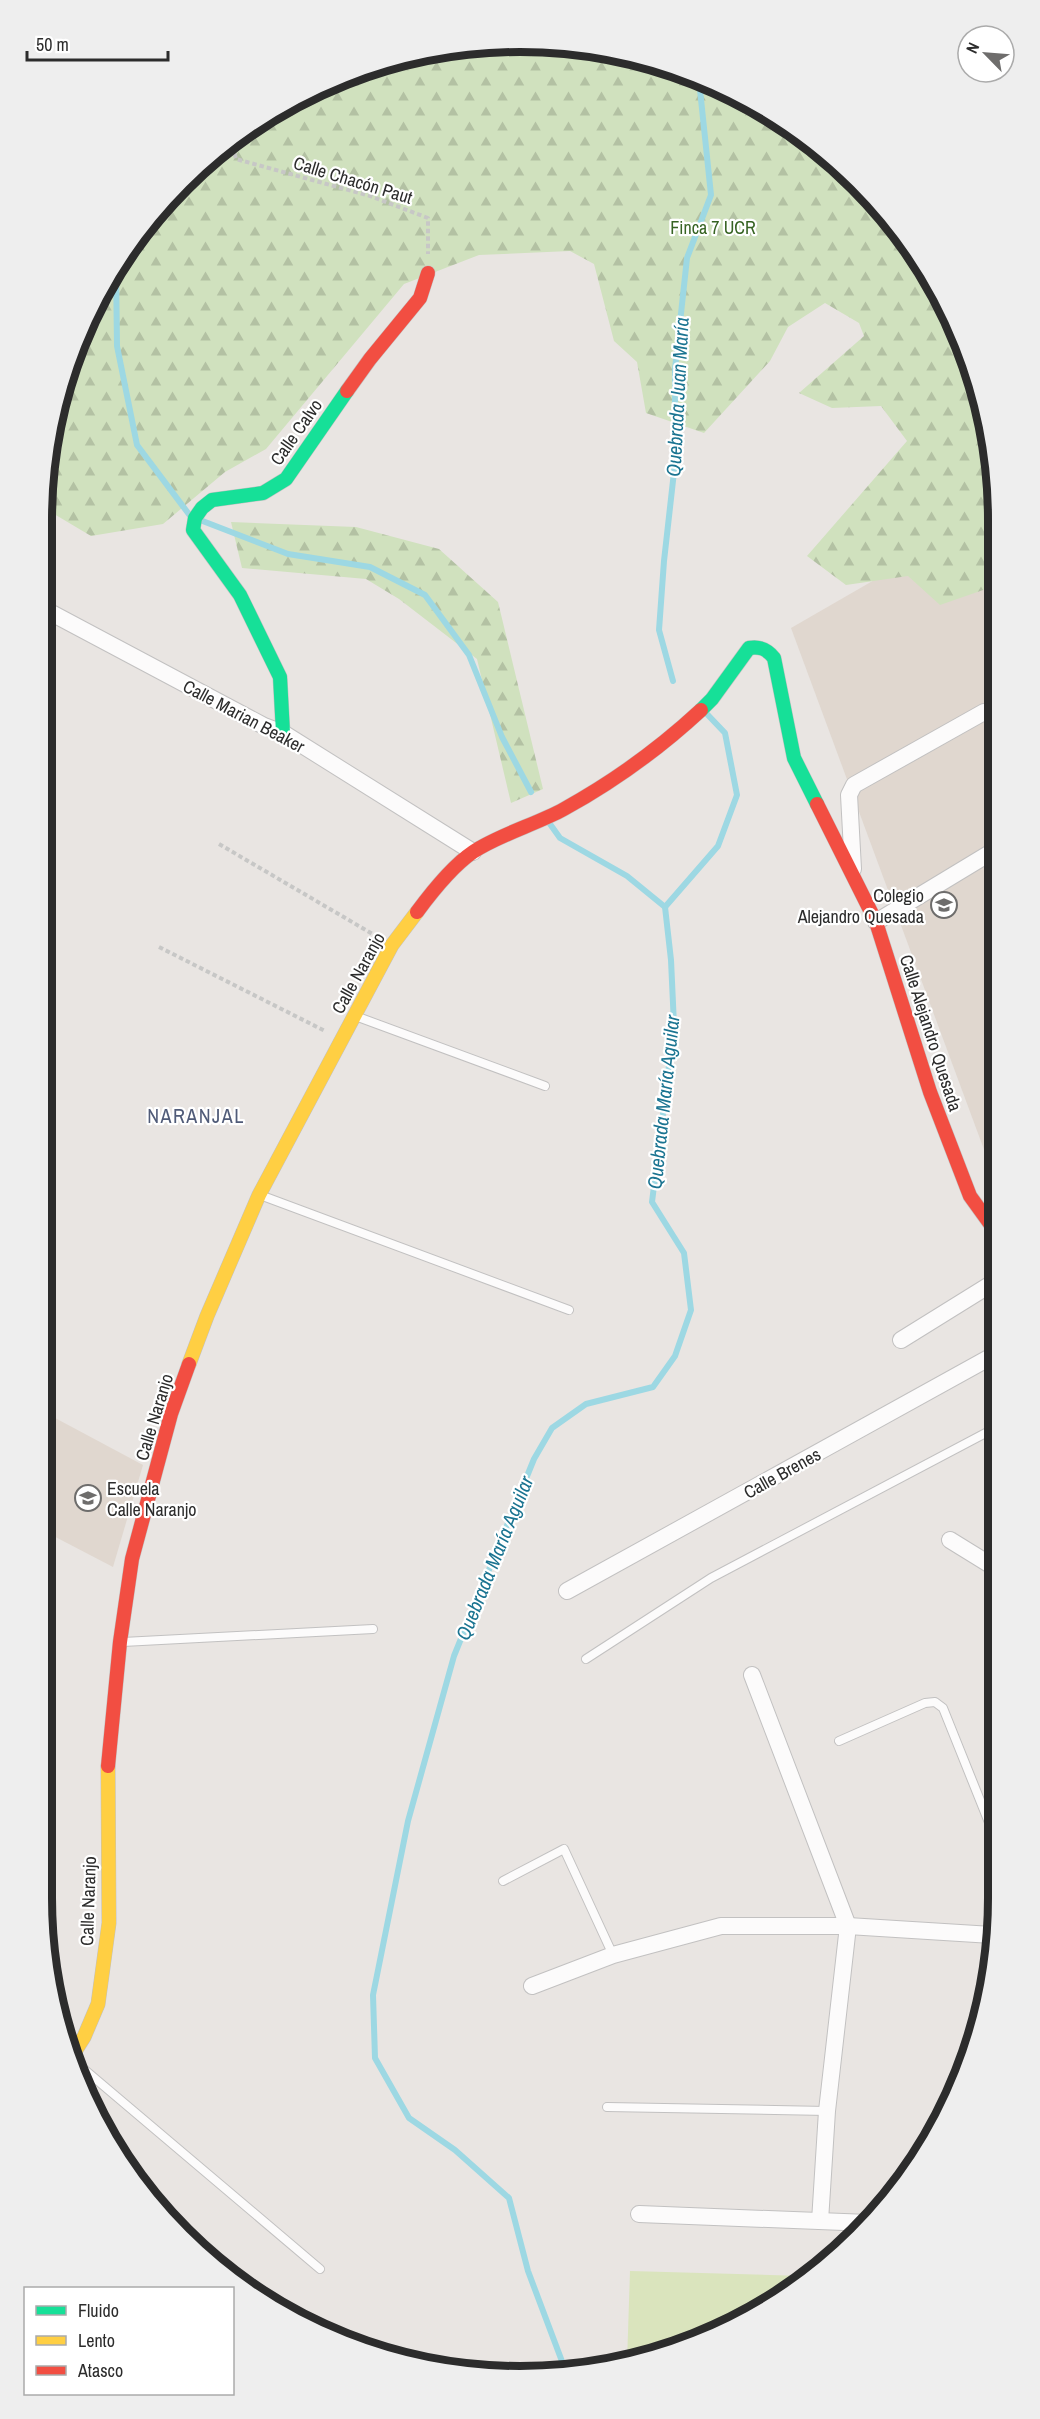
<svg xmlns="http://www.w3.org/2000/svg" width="1040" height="2419" viewBox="0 0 1040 2419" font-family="'Archivo Narrow',sans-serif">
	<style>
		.education { fill: #e0d7cf }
		.forest { fill: url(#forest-firs) }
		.pitch { fill: #dae4bd }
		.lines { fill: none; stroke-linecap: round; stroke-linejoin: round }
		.stream { stroke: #9dd8e3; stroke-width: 6 }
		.lane-casing { stroke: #c2c1c1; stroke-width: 10 }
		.street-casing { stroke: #c2c1c1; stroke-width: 18 }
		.fast-casing { stroke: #c2c1c1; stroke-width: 15 }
		.slow-casing { stroke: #c2c1c1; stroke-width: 15 }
		.jam-casing { stroke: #c2c1c1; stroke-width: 15 }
		.path { stroke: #c7c7c6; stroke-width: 4; stroke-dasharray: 4.5 3; stroke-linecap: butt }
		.lane { stroke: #fcfbfb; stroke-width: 8 }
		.street { stroke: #fcfbfb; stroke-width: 16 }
		.fast { stroke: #16e098; stroke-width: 14 }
		.slow { stroke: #ffcf43; stroke-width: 14 }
		.jam { stroke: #f24e42; stroke-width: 14 }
		.labels { text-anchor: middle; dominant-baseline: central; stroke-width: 4.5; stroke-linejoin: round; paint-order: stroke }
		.street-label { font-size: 18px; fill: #2c2c2c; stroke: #fff }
		.park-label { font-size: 18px; fill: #366322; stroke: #fff }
		.poi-label { font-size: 18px; fill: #2c2c2c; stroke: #fff; text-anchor: end }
		.water-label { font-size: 20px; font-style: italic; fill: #1b7491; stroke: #fff }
		.neighbourhood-label { font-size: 20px; letter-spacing: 1.5px; fill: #505b78; stroke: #fff }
		.rim { fill: none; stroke: #2c2c2c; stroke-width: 8 }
	</style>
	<defs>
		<pattern id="forest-firs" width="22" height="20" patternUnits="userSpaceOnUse" patternTransform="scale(1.5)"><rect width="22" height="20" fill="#d0e1be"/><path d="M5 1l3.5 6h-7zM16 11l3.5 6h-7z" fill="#b3c1a3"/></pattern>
	</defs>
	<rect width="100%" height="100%" fill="#e9e5e2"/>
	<g class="education">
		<polygon points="994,511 996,1182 791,628"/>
		<polygon points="42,1411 143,1465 113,1567 42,1530"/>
	</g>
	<g class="forest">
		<polygon points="489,43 583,46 674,67 786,123 880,205 949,309 994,457 994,577 986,589 940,605 908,576 846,585 807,556 907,441 881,406 832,408 799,393 864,336 859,323 825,303 788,327 770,361 704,433 646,413 637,362 614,341 594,264 570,251 479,255 404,284 266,449 225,472 163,524 91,536 44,508 67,366 106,281 161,205 229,141 309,91 397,58"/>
		<polygon points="231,522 356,527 439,549 498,602 543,789 511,803 477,659 399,599 366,579 242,568"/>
	</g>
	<polygon class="pitch" points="630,2271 804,2276 759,2313 673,2352 627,2363"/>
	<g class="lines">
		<g class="stream">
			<polyline points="116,267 117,346 137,445 191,517"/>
			<polyline points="200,520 288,554 370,567 425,595 469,655 502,737 531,792"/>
			<polyline points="673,681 659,630 664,561 675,463 675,369 687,258 711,195 699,80"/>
			<polyline points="550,824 560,838 627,876 665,907 671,960 674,1025 652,1202 684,1253 691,1310 675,1356 653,1387 586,1404 552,1428 534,1459 454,1656 408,1821 373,1995 375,2058 409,2118 455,2150 509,2198 528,2271 566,2372"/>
			<polyline points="665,907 718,846 737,795 725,733 706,713"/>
		</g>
		<defs>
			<g id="lane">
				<polyline points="358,1017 545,1086"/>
				<polyline points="260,1195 569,1310"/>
				<polyline points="123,1642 373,1629"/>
				<polyline points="586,1659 711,1578 997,1427"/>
				<polyline points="839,1741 925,1703 935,1702 943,1708 998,1845"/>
				<polyline points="503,1881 564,1849 613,1955"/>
				<polyline points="72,2059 320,2269"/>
				<polyline points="607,2107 827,2111"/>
			</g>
			<g id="street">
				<polyline points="42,608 264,726 283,733 473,852"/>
				<polyline points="853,869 849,795 854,785 984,712"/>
				<polyline points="876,922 995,850"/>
				<polyline points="901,1340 996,1281"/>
				<polyline points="950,1540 997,1569"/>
				<polyline points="567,1591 996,1354"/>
				<polyline points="752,1675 848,1926 827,2111 820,2221"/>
				<polyline points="532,1986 613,1955 721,1926 848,1926 992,1935"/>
				<polyline points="639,2214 869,2223"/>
			</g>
			<g id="fast">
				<path d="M701 710 712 699 749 648C760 646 767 649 774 658L794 758 817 804"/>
				<polyline points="283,733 280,677 240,595 193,530 195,518 202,508 212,500 263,493 286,479 347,391"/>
			</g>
			<g id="slow">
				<polyline points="189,1364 207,1316 259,1195 392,945 417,912"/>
				<polyline points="70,2059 84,2037 98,2004 109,1923 108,1766"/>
			</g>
			<g id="jam">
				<polyline points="347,391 370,359 420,298 428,273"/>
				<polyline points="817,804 876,922 930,1092 970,1196 996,1232"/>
				<path d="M417 912C431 893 454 865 473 852 498 835 537 824 564 809 613 782 660 748 701 710"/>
				<polyline points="108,1766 120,1642 132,1559 171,1414 189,1364"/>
			</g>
		</defs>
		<use href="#lane" class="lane-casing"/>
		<use href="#street" class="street-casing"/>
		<use href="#fast" class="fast-casing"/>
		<use href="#slow" class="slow-casing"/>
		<use href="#jam" class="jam-casing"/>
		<g class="path">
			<polyline points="231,139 236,159 370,196 428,218 428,254"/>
			<polyline points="219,844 376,936"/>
			<polyline points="159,947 325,1031"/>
		</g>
		<use href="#lane" class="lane"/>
		<use href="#street" class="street"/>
		<use href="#fast" class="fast"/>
		<use href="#slow" class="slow"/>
		<use href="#jam" class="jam"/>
	</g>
	<defs>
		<symbol id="school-ring" viewBox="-11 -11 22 22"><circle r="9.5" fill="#fff" stroke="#6e6d6c" stroke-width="1.5"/><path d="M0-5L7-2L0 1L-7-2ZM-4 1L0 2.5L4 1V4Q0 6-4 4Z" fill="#6e6d6c"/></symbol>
	</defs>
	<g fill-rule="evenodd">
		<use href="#school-ring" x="929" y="890" width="30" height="30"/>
		<use href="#school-ring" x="73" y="1483" width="30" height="30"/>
	</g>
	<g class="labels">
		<g class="street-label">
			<text transform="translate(353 180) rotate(17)">Calle Chacón Paut</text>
			<text transform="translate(296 432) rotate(-55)">Calle Calvo</text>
			<text transform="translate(244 716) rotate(28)">Calle Marian Beaker</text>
			<text transform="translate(358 973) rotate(-61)">Calle Naranjo</text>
			<text transform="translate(931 1033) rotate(72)">Calle Alejandro Quesada</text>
			<text transform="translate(154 1417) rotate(-73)">Calle Naranjo</text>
			<text transform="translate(782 1473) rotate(-29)">Calle Brenes</text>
			<text transform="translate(88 1901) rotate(-88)">Calle Naranjo</text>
		</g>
		<g class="park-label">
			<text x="713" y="227">Finca 7 UCR</text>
		</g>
		<g class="poi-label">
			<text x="924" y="895">Colegio<tspan x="924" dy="21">Alejandro Quesada</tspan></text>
			<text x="107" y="1488" text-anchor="start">Escuela<tspan x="107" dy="21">Calle Naranjo</tspan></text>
		</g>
		<g class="water-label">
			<text transform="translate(677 397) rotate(-87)">Quebrada Juan María</text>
			<text transform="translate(663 1102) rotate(-84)">Quebrada María Aguilar</text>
			<text transform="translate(494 1558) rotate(-68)">Quebrada María Aguilar</text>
		</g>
		<g class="neighbourhood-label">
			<text x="196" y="1115">NARANJAL</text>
		</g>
	</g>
	<path d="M0 0H1040V2419H0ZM520 52H520A468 468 0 0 1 988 520V1898A468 468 0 0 1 520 2366H520A468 468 0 0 1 52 1898V520A468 468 0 0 1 520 52Z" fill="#eee" fill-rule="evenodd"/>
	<path class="rim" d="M520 52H520A468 468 0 0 1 988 520V1898A468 468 0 0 1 520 2366H520A468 468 0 0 1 52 1898V520A468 468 0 0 1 520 52Z"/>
	<rect x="24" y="2287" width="210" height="108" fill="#ffffff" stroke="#ababab" stroke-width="1.5"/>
	<rect x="36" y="2306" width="30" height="9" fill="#16e098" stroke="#ababab" stroke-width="1.5"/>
	<text x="78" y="2317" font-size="18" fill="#2c2c2c">Fluido</text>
	<rect x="36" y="2336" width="30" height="9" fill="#ffcf43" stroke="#ababab" stroke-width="1.5"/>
	<text x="78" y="2347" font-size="18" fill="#2c2c2c">Lento</text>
	<rect x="36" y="2366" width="30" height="9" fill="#f24e42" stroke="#ababab" stroke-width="1.5"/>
	<text x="78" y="2377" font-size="18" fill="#2c2c2c">Atasco</text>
	<g transform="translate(986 54) rotate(295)"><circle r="28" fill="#ffffff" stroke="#ababab" stroke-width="1.5"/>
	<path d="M0-4.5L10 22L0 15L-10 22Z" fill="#6e6d6c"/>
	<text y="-9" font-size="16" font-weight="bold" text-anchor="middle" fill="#2c2c2c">N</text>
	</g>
	<path d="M27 51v9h141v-9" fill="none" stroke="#2c2c2c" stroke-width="3"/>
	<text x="36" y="51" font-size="18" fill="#2c2c2c" stroke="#ffffff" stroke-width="4.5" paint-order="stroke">50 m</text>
</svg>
